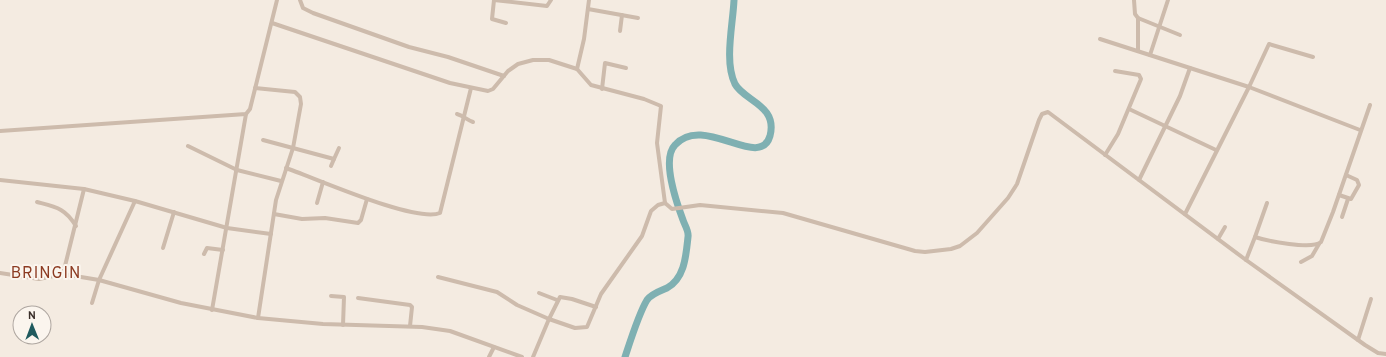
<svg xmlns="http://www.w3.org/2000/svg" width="1386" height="357" viewBox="0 0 1386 357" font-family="Overpass,sans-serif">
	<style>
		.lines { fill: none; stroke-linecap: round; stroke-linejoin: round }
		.river { stroke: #7fb0b2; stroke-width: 7 }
		.minor { stroke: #cdbbac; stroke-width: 4 }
		.labels { text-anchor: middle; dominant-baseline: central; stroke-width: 4; stroke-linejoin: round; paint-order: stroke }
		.quarter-label { font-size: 16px; letter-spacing: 1px; fill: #8c3b22; stroke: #fbf5ee }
	</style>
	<rect width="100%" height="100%" fill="#f4ebe1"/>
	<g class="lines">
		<path class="river" d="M625 357C630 342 639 313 647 300 651 294 660 291 667 288 685 278 686 255 688 237 689 231 685 226 683 220 677 204 661 159 675 145 703 113 760 171 770 136 778 105 744 101 735 84 724 62 733 24 734 0"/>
		<g class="minor">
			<polyline points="300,0 303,8 313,13 409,47 448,57 504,76"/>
			<polyline points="1134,0 1135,14 1138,18"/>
			<polyline points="588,9 638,18"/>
			<polyline points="272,23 450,83 488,91 493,89 508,71 518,64 533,60 549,60 577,69 591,85 644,99 661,106 657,143 665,203 672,209 700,205 783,213 915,251 925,252 951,249 960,246 977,233 1008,198 1017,184 1039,120 1042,114 1048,112 1246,260 1365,345 1378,353 1386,354"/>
			<polyline points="506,23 492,19 494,0 547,6 551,0"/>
			<polyline points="620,31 622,15"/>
			<polyline points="1100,39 1249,87 1360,130"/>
			<polyline points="1138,51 1138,18 1180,35"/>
			<polyline points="1150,55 1168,0"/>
			<polyline points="577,69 584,39 589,0"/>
			<polyline points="255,88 295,92 300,97 301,104 293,148 276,200 258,318"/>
			<polyline points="602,89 605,63 626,68"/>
			<polyline points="1129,109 1216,150"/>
			<path d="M457 114C464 116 467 120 473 122"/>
			<polyline points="0,131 246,114 250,109 277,0"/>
			<polyline points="263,140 334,159 331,166"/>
			<polyline points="188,146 237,170 281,181"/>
			<polyline points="1105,155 1118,134 1141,79 1139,75 1115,71"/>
			<polyline points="334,159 339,148"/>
			<path d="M286 168C315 178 415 223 440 213L471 88"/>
			<polyline points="0,180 84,189"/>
			<polyline points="1139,180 1180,96 1190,68"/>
			<polyline points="1339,195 1351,199 1359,185 1357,180 1346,175"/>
			<path d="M37 202C56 207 65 208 76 226"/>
			<polyline points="317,203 323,182"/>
			<path d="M1267 203 1255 237C1267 241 1312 250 1321 242L1333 212 1370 105"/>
			<polyline points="274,214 302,219 325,218 358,223 361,220 367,199"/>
			<polyline points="1185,214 1249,87 1269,44 1313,57"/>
			<polyline points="1342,217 1348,199"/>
			<polyline points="1218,239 1225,227"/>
			<polyline points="163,248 174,212"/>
			<polyline points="204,254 207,248 223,250"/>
			<polyline points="1246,260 1255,237"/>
			<polyline points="1301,262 1312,256 1319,244"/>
			<polyline points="0,273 39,279 63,274 99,280 181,303 258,318 323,324 422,327 450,331 522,357"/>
			<polyline points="63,274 84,189 135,201 227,228 271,234"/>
			<polyline points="438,277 497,292 517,305 549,319 560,297 572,299 596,307"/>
			<polyline points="539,293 557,300"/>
			<polyline points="331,296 344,297 343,325"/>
			<polyline points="358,298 410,305 412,307 410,326"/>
			<polyline points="92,303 99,280 135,201"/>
			<polyline points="212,310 246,114"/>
			<polyline points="1358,340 1371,299"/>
			<polyline points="489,357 494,347"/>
			<polyline points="533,357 549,319 575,328 587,327 601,294 642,236 651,211 658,205 665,203"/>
		</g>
	</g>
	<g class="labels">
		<g class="quarter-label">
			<text x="46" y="274">BRINGIN</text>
		</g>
	</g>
	<g transform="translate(32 325) rotate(359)"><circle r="19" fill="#fbf5ee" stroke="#aea6a0"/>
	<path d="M0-3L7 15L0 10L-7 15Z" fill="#1f5a5e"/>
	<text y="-6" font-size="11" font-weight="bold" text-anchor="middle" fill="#3b302b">N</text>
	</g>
</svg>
